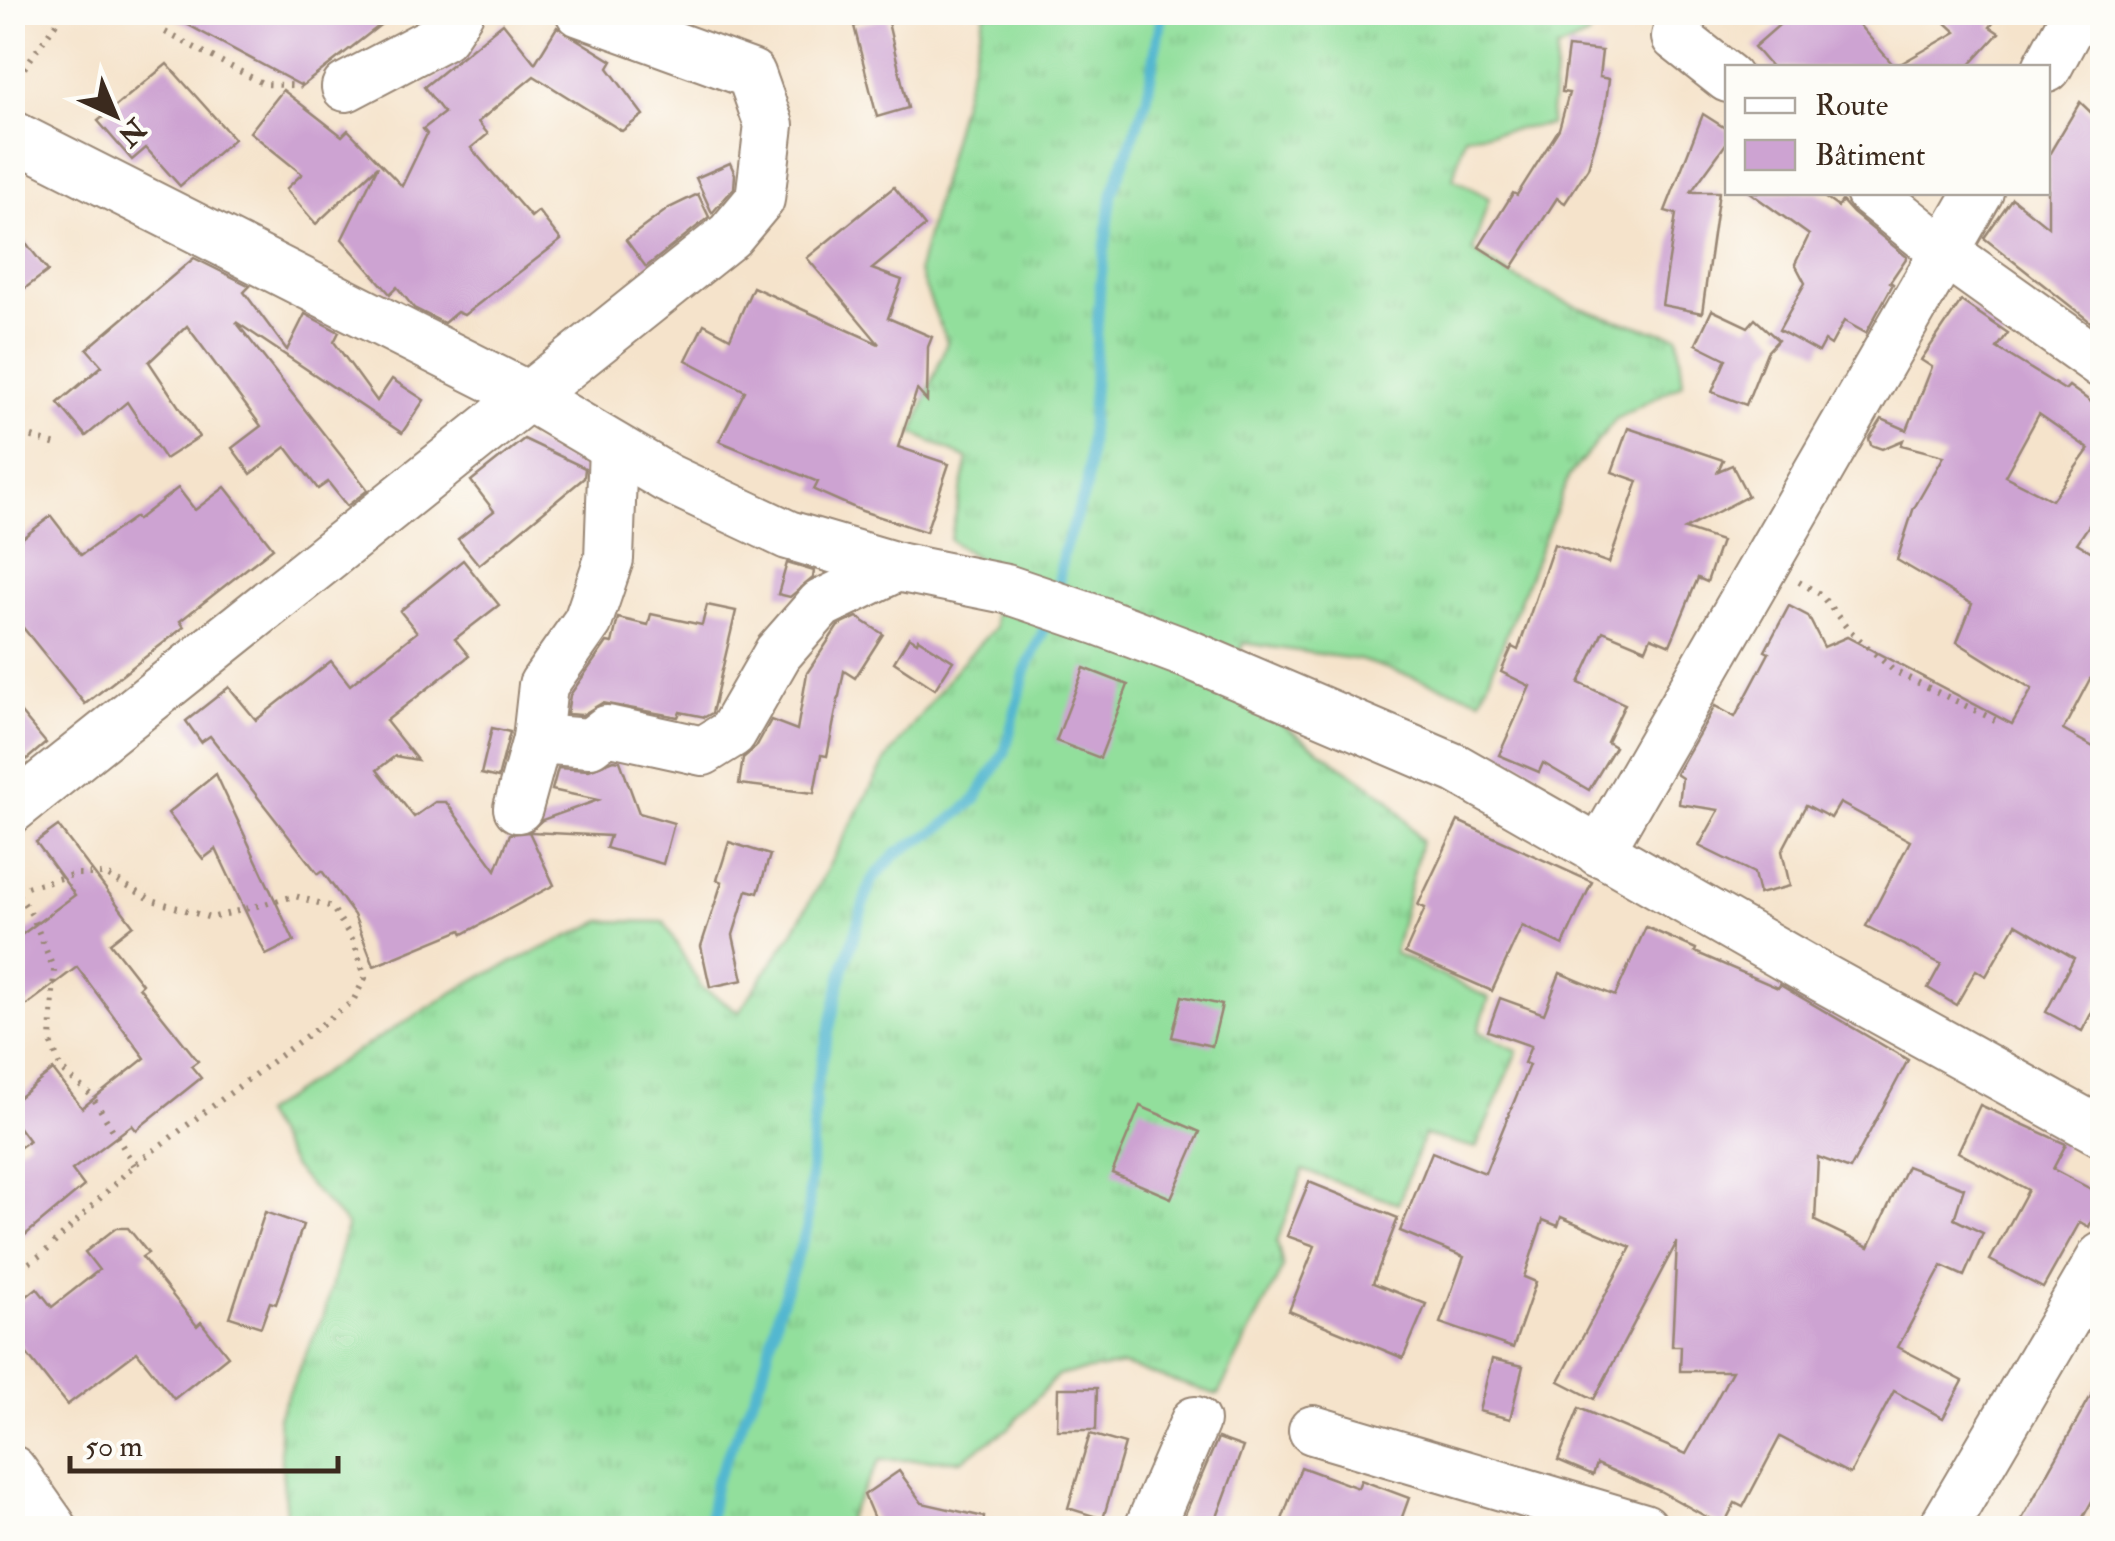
<svg xmlns="http://www.w3.org/2000/svg" width="2115" height="1541" viewBox="0 0 2115 1541" font-family="'IM FELL Double Pica',serif">
	<style>
		.grass { fill: url(#grass-tufts); stroke: #66845d; stroke-width: 2.5 }
		.lines { fill: none; stroke-linecap: round; stroke-linejoin: round }
		.stream { stroke: #52b7d0; stroke-width: 11 }
		.building { fill: #cda3d2; fill-rule: evenodd }
		.minor-casing { stroke: #988674; stroke-width: 52 }
		.path { stroke: #988674; stroke-width: 6; stroke-dasharray: 2.5 8; stroke-linecap: butt }
		.minor { stroke: #fff; stroke-width: 48 }
	</style>
	<defs>
		<pattern id="grass-tufts" width="24" height="20" patternUnits="userSpaceOnUse" patternTransform="scale(2.5)"><rect width="24" height="20" fill="#92df9c"/><path d="M3 7l-1-3M5 7V3M7 7l1-3M15 17l-1-3M17 17v-4M19 17l1-3" fill="none" stroke="#7fc086"/></pattern>
	</defs>
	<rect width="100%" height="100%" fill="#fdfcf7"/>
	<filter id="ink" filterUnits="userSpaceOnUse"><feTurbulence type="fractalNoise" baseFrequency=".01" numOctaves="2"/><feDisplacementMap in="SourceGraphic" scale="20" xChannelSelector="R" yChannelSelector="G"/><feConvolveMatrix kernelMatrix="1 2 1 2 8 2 1 2 1" color-interpolation-filters="sRGB"/></filter>
	<filter id="wash" filterUnits="userSpaceOnUse"><feTurbulence type="fractalNoise" baseFrequency=".0048" numOctaves="4" result="noise"/><feDisplacementMap in="SourceGraphic" scale="40" xChannelSelector="R" yChannelSelector="G"/><feGaussianBlur stdDeviation="2.25" result="paint"/><feColorMatrix in="noise" values="0 0 0 0 0 0 0 0 0 0 0 0 0 0 0 0 0 1.4 0 .05"/><feComposite in="paint" operator="in"/></filter>
	<g filter="url(#wash)">
		<rect width="100%" height="100%" fill="#f5e3cb"/>
		<path class="grass" d="M985 13H1595L1588 36 1557 50 1550 125 1465 136 1453 178 1489 198 1473 251C1535 295 1603 320 1678 336L1683 383 1616 419 1569 476 1481 699 1360 660 1243 643 1231 689 1389 799 1421 841 1394 953 1489 998 1478 1031 1518 1051 1476 1148 1424 1135 1398 1204 1303 1170 1277 1242 1283 1267 1218 1395 1123 1365 1058 1375 1009 1428 961 1460H880L848 1517 846 1528H287L278 1417 325 1311 347 1225 294 1169 262 1114 339 1062 472 981 602 921 664 922 701 987 739 1012 793 932 886 760 956 669 995 627 992 569 950 540 968 459 913 433 947 342 918 270Z"/>
		<g class="lines">
			<g class="stream">
				<polyline points="1057,594 1063,553 1087,486 1100,286 1112,194 1147,98 1162,12"/>
				<polyline points="708,1528 715,1483 762,1377 778,1312 807,1228 816,1087 843,970 871,881 897,853 939,829 974,801 1005,752 1025,672 1050,616"/>
			</g>
		</g>
		<g id="blocks">
			<g class="building">
				<polygon points="164,12 397,12 302,86"/>
				<polygon points="1794,12 1848,12 1895,67 1956,32 1934,12 2002,12 1990,27 1999,33 1967,68 1772,68 1754,47"/>
				<polygon points="887,18 908,108 877,117 854,26"/>
				<polygon points="503,23 535,63 557,27 612,61 608,68 643,115 622,131 534,76 478,122 488,134 471,148 531,217 538,211 561,240 464,315 457,312 444,323 414,308 397,287 390,294 342,239 378,166 316,224 286,189 302,174 250,132 283,90 342,136 348,130 402,186 427,134 423,129 444,113 424,87"/>
				<polygon points="1568,47 1602,51 1599,77 1609,79 1605,109 1588,168 1565,203 1557,198 1512,268 1479,247 1513,193 1517,195 1559,129 1569,93 1562,92"/>
				<polygon points="167,64 234,139 180,186 146,148 132,160 98,121"/>
				<polygon points="2080,102 2102,123 2102,331 1984,238 2012,198 2048,227 2048,156"/>
				<polygon points="1703,114 1728,130 1728,141 1691,192 1719,192 1702,313 1662,305 1676,214 1665,211"/>
				<polygon points="730,163 735,174 734,188 712,213 696,178"/>
				<polygon points="894,187 925,226 872,269 902,280 888,318 932,337 928,347 927,401 917,390 898,447 949,464 926,532 862,511 814,490 818,482 719,441 745,391 686,360 704,324 730,338 753,287 879,344 807,258"/>
				<polygon points="1749,192 1817,192 1838,207 1842,201 1853,213 1907,257 1890,282 1893,284 1866,333 1844,321 1831,345 1825,341 1819,352 1779,330 1805,283 1795,264 1809,235"/>
				<polygon points="698,194 709,217 646,267 626,240 669,208"/>
				<polygon points="12,225 48,271 12,298"/>
				<polygon points="194,258 250,286 244,292 287,350 305,314 339,332 334,342 377,401 392,379 424,400 402,433 236,322 368,490 347,506 328,482 318,489 286,447 251,474 232,448 261,426 187,326 149,362 199,437 165,459 127,402 86,436 58,403 102,366 87,349"/>
				<path d="M1961 301 2008 333 1997 348 2065 390 2069 386 2102 410V506L2077 543 2102 558V686L2090 679 2063 730 2102 752V993L2082 1031 2046 1012 2074 958 2016 924 1986 976 1976 970 1956 1005 1928 988 1941 964 1866 926 1910 841 1840 803 1831 818 1806 805 1782 851 1790 886 1759 894 1754 873 1699 846 1719 810 1679 804 1682 778 1676 774 1715 706 1735 717 1769 653 1765 651 1789 606 1808 616 1824 647 1847 637 2012 724 2032 689 1957 642 1972 604 1897 560 1913 510 1944 456 1901 445 1903 440 1882 449 1871 445 1869 439 1882 419 1907 430 1932 367 1921 360ZM2039 414 2089 449 2052 500 2005 476Z"/>
				<polygon points="1712,310 1748,327 1755,319 1778,340 1767,352 1746,405 1712,392 1726,359 1696,344"/>
				<polygon points="1628,428 1723,460 1718,471 1732,465 1748,496 1685,529 1721,541 1707,582 1698,578 1670,645 1651,637 1646,649 1603,631 1579,683 1625,704 1607,742 1615,747 1589,790 1543,763 1539,772 1499,755 1530,686 1501,672 1512,647 1518,650 1554,544 1609,563 1638,481 1612,472"/>
				<polygon points="524,439 585,468 584,478 479,565 458,539 494,511 471,481"/>
				<polygon points="225,487 273,548 180,621 184,627 85,704 12,614 12,546 51,516 81,555 135,517 137,520 178,488 195,510"/>
				<polygon points="463,560 499,605 455,639 469,656 386,721 417,760 395,756 377,770 414,817 435,802 446,802 496,870 510,834 529,832 554,885 463,934 461,930 374,966 354,915 322,871 318,874 210,736 201,742 186,721 229,687 256,720 331,661 350,685 417,632 400,611"/>
				<polygon points="787,563 814,571 813,578 790,597 778,594"/>
				<polygon points="707,605 736,611 712,713 705,717 680,712 678,717 602,703 582,715 567,714 570,695 607,642 612,643 618,618 648,625 651,614 702,625"/>
				<polygon points="857,617 883,634 855,678 844,671 827,756 821,755 814,793 739,784 743,758 756,747 771,720 797,730 807,673 838,626"/>
				<polygon points="909,637 917,642 918,639 953,661 935,689 894,662"/>
				<polygon points="1084,668 1128,685 1100,758 1056,741"/>
				<polygon points="12,702 46,743 12,772"/>
				<polygon points="492,728 510,732 498,778 481,774"/>
				<polygon points="614,760 620,761 639,813 674,823 663,864 606,848 610,836 529,832 542,820 598,800 552,790 558,768 589,770"/>
				<polygon points="216,774 294,941 266,955 216,849 203,859 168,813"/>
				<polygon points="1458,821 1592,882 1563,945 1522,926 1492,991 1405,953 1425,908 1418,905"/>
				<polygon points="58,826 133,925 110,943 142,984 139,987 198,1061 191,1066 201,1078 136,1130 132,1125 72,1170 84,1186 24,1236 12,1221 12,1153 29,1141 12,1118 12,1103 53,1070 82,1108 145,1058 77,967 12,1016 12,942 75,895 36,842"/>
				<polygon points="729,842 770,855 758,893 747,890 733,935 743,980 710,987 701,946 722,882 717,880"/>
				<polygon points="1646,927 1696,949 1695,952 1778,988 1780,985 1908,1060 1850,1169 1818,1157 1815,1221 1869,1247 1907,1166 1964,1188 1954,1219 1983,1233 1964,1276 1942,1266 1898,1347 1963,1381 1943,1418 1894,1391 1850,1474 1780,1437 1743,1507 1735,1503 1723,1526 1660,1491 1597,1464 1593,1475 1558,1460 1579,1408 1686,1454 1732,1371 1680,1371 1681,1346 1672,1346 1677,1242 1594,1399 1559,1381 1631,1247 1561,1217 1558,1226 1543,1220 1524,1277 1536,1282 1513,1348 1440,1323 1464,1257 1400,1231 1432,1152 1485,1173 1529,1065 1524,1063 1531,1046 1488,1031 1500,998 1544,1014 1560,973 1615,996"/>
				<polygon points="1182,996 1222,1005 1212,1046 1172,1037"/>
				<polygon points="1980,1105 2066,1144 2053,1169 2102,1195 2089,1227 2080,1222 2043,1288 1990,1260 2028,1190 1958,1152"/>
				<polygon points="1140,1106 1200,1132 1171,1198 1112,1173"/>
				<polygon points="1309,1182 1398,1218 1373,1283 1426,1304 1403,1358 1289,1311 1315,1246 1287,1236"/>
				<polygon points="265,1212 303,1225 276,1304 270,1302 261,1327 230,1317"/>
				<polygon points="116,1228 128,1228 148,1253 142,1257 197,1326 201,1322 228,1356 174,1399 137,1352 67,1405 12,1335 12,1308 37,1288 52,1307 99,1270 85,1252"/>
				<polygon points="1492,1359 1523,1366 1510,1419 1479,1411"/>
				<polygon points="2102,1376 2102,1483 2077,1528 2017,1528"/>
				<polygon points="1058,1388 1097,1388 1096,1430 1057,1430"/>
				<polygon points="1090,1434 1125,1444 1103,1519 1068,1508"/>
				<polygon points="1218,1438 1243,1447 1213,1528 1179,1528"/>
				<polygon points="1301,1467 1358,1488 1361,1480 1409,1498 1398,1528 1279,1528"/>
				<polygon points="899,1471 922,1503 984,1517 983,1528 878,1528 864,1495"/>
			</g>
		</g>
	</g>
	<g filter="url(#ink)">
		<use href="#blocks" fill-opacity="0" stroke="#988674" stroke-width="2.5"/>
		<g class="lines">
			<defs>
				<g id="minor">
					<polyline points="1683,12 1676,37 1728,78"/>
					<polyline points="2047,68 2077,12"/>
					<polyline points="346,87 443,36 459,12"/>
					<polyline points="12,135 526,395 667,478 788,535 897,567 1006,589 1100,621 1188,654 1457,769 1812,972 2102,1132"/>
					<polyline points="1870,192 1946,253 2102,364"/>
					<polyline points="537,739 590,743 607,730 703,751 732,733 778,653 821,604 897,567"/>
					<polyline points="518,808 537,739 543,685 588,621 609,559 613,447"/>
					<polyline points="12,809 730,235 760,199 769,125 751,74 580,12"/>
					<polyline points="1599,852 1979,192"/>
					<polyline points="1313,1430 1644,1528"/>
					<polyline points="12,1470 53,1528"/>
					<polyline points="1149,1528 1195,1421"/>
					<polyline points="1943,1528 2102,1257"/>
				</g>
			</defs>
			<use href="#minor" class="minor-casing"/>
			<g class="path">
				<polyline points="160,12 165,32 264,84 310,86"/>
				<polyline points="12,85 64,12"/>
				<polyline points="12,430 56,445"/>
				<polyline points="1799,582 1820,594 1848,629 1894,671 1995,720"/>
				<polyline points="12,886 32,915 54,970 51,1042 61,1069 92,1096 134,1165"/>
				<polyline points="12,1275 45,1252 134,1165 353,1001 365,978 354,942 332,907 295,896 211,918 152,900 105,874 76,874 15,890"/>
			</g>
			<use href="#minor" class="minor"/>
		</g>
	</g>
	<rect width="2115" height="1541" fill="none" stroke="#fdfcf7" stroke-width="50"/>
	<rect x="1725" y="65" width="325" height="130" fill="#fdfcf7" stroke="#afa8a0" stroke-width="2.5"/>
	<rect x="1745" y="98" width="50" height="15" fill="#ffffff" stroke="#afa8a0" stroke-width="2.5"/>
	<text x="1815" y="115" font-size="30" fill="#3b2a1e">Route</text>
	<rect x="1745" y="140" width="50" height="30" fill="#cda3d2" stroke="#afa8a0" stroke-width="2.5"/>
	<text x="1815" y="165" font-size="30" fill="#3b2a1e">Bâtiment</text>
	<g transform="translate(115 115) rotate(136)" stroke="#fdfcf7" stroke-width="8" paint-order="stroke">
	<path d="M0-8L18 38L0 25L-18 38Z" fill="#3b2a1e"/>
	<text y="-15" font-size="28" font-weight="bold" text-anchor="middle" fill="#3b2a1e">N</text>
	</g>
	<path d="M70 1456v15h268v-15" fill="none" stroke="#3b2a1e" stroke-width="5"/>
	<text x="85" y="1456" font-size="30" fill="#3b2a1e" stroke="#fdfcf7" stroke-width="8" paint-order="stroke">50 m</text>
</svg>
